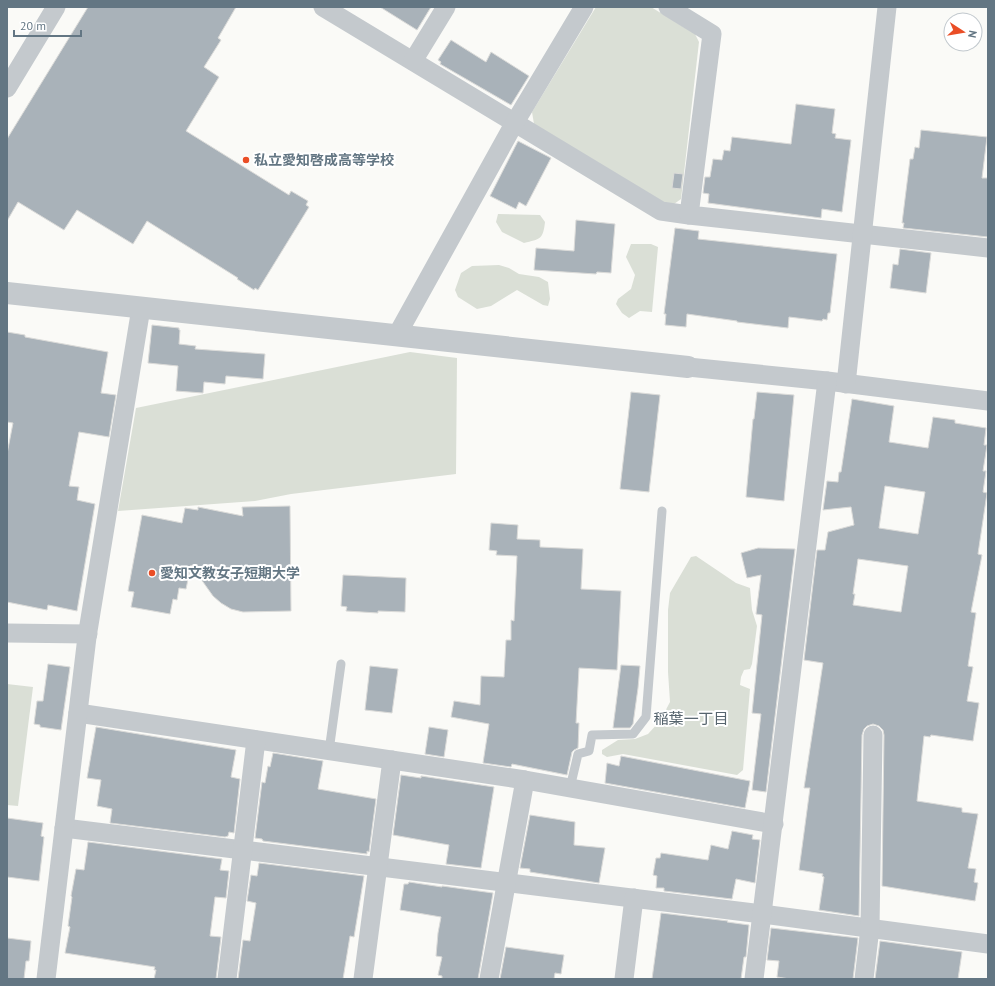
<svg xmlns="http://www.w3.org/2000/svg" width="995" height="986" viewBox="0 0 995 986" font-family="'PT Sans','Noto Sans JP',sans-serif">
	<style>
		.green { fill: #dadfd6 }
		.building { fill: #a9b2b9; stroke: #dbdbd9; fill-rule: evenodd }
		.lines { fill: none; stroke-linecap: round; stroke-linejoin: round }
		.service { stroke: #c4c9cd; stroke-width: 9 }
		.minor { stroke: #c4c9cd; stroke-width: 19 }
		.tertiary { stroke: #c4c9cd; stroke-width: 22 }
		.poi-dot { fill: #ea4e26; stroke: #fff; stroke-width: 1.5 }
		.labels { text-anchor: middle; dominant-baseline: central; stroke-width: 4; stroke-linejoin: round; paint-order: stroke }
		.poi-label { font-size: 14px; font-weight: bold; fill: #637683; stroke: #fff; text-anchor: start }
		.neighbourhood-label { font-size: 15px; fill: #56646e; stroke: #fff }
	</style>
	<rect width="100%" height="100%" fill="#fafaf7"/>
	<g class="green">
		<polygon points="596,7 651,7 695,34 699,42 681,199 674,204 665,203 534,124 532,112"/>
		<path d="M498 214 540 215 545 222C543 240 540 239 524 243L502 232 496 222Z"/>
		<polygon points="631,244 651,244 658,247 652,312 640,311 629,318 622,313 616,304 618,299 631,289 635,275 626,257"/>
		<polygon points="499,265 509,268 519,274 539,277 548,282 550,299 548,306 543,305 517,290 491,306 477,309 458,297 455,290 461,273 472,266"/>
		<polygon points="410,352 457,358 456,474 291,494 255,501 118,511 136,408"/>
		<polygon points="696,556 736,583 750,588 752,610 757,626 752,664 750,669 744,670 741,677 740,685 750,689 743,770 737,775 623,754 607,757 602,754 602,750 618,740 635,739 648,734 660,721 670,702 668,672 668,610 670,593 691,557"/>
		<polygon points="7,684 33,687 18,806 7,805"/>
	</g>
	<g class="building">
		<polygon points="88,7 236,7 218,38 221,40 204,67 219,77 186,131 289,195 291,191 308,201 306,205 309,207 258,290 255,288 254,290 237,279 238,278 147,221 133,244 77,210 64,230 18,202 7,221 7,139"/>
		<polygon points="380,7 431,7 417,30"/>
		<polygon points="451,40 486,62 491,52 529,76 511,105 440,64 441,62 438,60"/>
		<polygon points="796,104 835,109 832,133 836,134 835,138 851,140 842,212 822,209 821,218 708,203 709,194 703,193 705,177 710,177 713,159 722,160 724,150 730,151 732,137 791,144"/>
		<polygon points="921,130 987,137 982,178 988,178 988,237 903,228 904,223 902,223 910,159 913,159 915,147 919,148"/>
		<polygon points="518,141 551,158 526,206 519,202 516,209 490,196"/>
		<polygon points="674,173 683,174 681,189 672,188"/>
		<polygon points="576,220 615,224 611,273 597,272 596,274 534,270 536,248 574,251"/>
		<polygon points="675,228 699,231 698,239 837,254 830,313 828,313 827,320 823,319 822,321 789,317 788,328 737,322 737,321 687,314 686,327 665,325 666,314 664,314"/>
		<polygon points="900,249 931,253 926,293 890,288 893,264 898,265"/>
		<polygon points="152,325 179,328 179,330 180,330 179,344 196,346 195,349 265,354 263,379 226,376 225,384 204,382 203,393 176,391 178,366 148,363"/>
		<polygon points="7,332 25,335 25,337 108,352 101,393 116,395 109,437 79,432 69,486 79,487 77,500 95,504 77,611 48,605 47,610 7,602 7,454 13,423 7,422"/>
		<polygon points="631,392 660,395 649,492 620,489"/>
		<polygon points="757,392 794,395 784,501 746,497 753,419 754,419"/>
		<path d="M852 399 894 406 889 442 928 448 933 417 955 420V423L986 428 984 445H987L983 471H986L983 492 987 493 978 554 982 555 971 612 976 613 968 666 973 667 967 701 979 703 973 741 931 735 930 737 924 736 917 801 962 808V812L978 814 968 868 976 869 974 882 978 883 975 901 882 886 884 735 883 730 879 726 873 724 867 726 864 729 862 735 859 916 819 910 824 877 822 876 823 874 799 870 810 788H804L823 663 804 660 817 550H825L828 532 854 525 851 507 823 510 827 481 838 482 839 472H841ZM885 486 925 492 918 534 879 528ZM858 559 908 566 901 612 853 605 855 594H853Z"/>
		<polygon points="290,506 291,611 243,612 231,609 221,603 213,596 191,565 186,589 179,588 177,600 173,599 170,614 131,607 134,592 128,591 142,515 182,523 185,508 198,510 198,507 243,516 242,507"/>
		<polygon points="491,523 518,525 517,539 540,540 540,547 583,549 581,589 621,591 617,670 579,668 576,723 579,723 578,748 574,750 572,752 567,775 512,764 511,767 483,763 489,724 451,717 454,701 480,705 481,676 504,677 506,640 511,640 511,620 514,621 517,556 496,555 497,551 489,550"/>
		<polygon points="758,548 795,549 766,792 752,790 761,714 752,713 762,615 756,614 761,575 747,578 741,553"/>
		<polygon points="343,575 406,578 405,612 378,611 378,613 346,611 347,607 341,606"/>
		<polygon points="48,664 70,667 61,730 40,727 40,725 34,724 37,701 43,701"/>
		<polygon points="621,665 640,666 638,688 633,724 630,728 613,728"/>
		<polygon points="370,666 398,669 392,713 365,710"/>
		<polygon points="96,727 236,750 231,777 240,779 234,833 229,832 228,836 225,837 110,823 112,809 97,806 101,780 87,778"/>
		<polygon points="429,727 448,730 444,757 425,754"/>
		<polygon points="273,753 323,761 318,789 376,799 369,852 367,851 367,854 263,841 262,839 255,838 262,782 265,783 268,766 270,767"/>
		<polygon points="621,756 750,781 745,808 605,783 607,763 619,766"/>
		<polygon points="401,775 421,778 421,776 494,787 481,868 446,864 449,845 393,835"/>
		<polygon points="530,815 575,822 574,845 605,848 599,883 530,872 530,869 520,868"/>
		<polygon points="7,818 43,823 41,836 44,837 39,881 7,877"/>
		<polygon points="732,831 753,835 752,839 760,840 755,883 736,879 732,899 664,891 664,888 656,888 657,876 653,875 656,858 660,858 661,853 708,860 711,845 728,849"/>
		<polygon points="88,842 222,859 220,870 229,871 226,898 215,897 210,936 221,937 216,979 154,979 156,970 154,970 155,967 65,953 70,927 68,926 72,897 71,896 76,869 84,870"/>
		<polygon points="259,863 364,876 354,937 350,936 343,979 238,979 243,940 250,941 256,903 247,901 251,875 257,876"/>
		<polygon points="409,882 442,887 442,886 493,893 478,979 442,979 442,976 438,975 442,957 436,956 438,933 441,917 400,910 404,884 408,884"/>
		<polygon points="661,913 728,921 727,922 749,925 746,957 744,957 741,979 652,979"/>
		<polygon points="771,928 858,938 853,979 790,979 777,977 779,961 767,960"/>
		<polygon points="7,938 31,941 29,961 26,961 24,979 7,979"/>
		<polygon points="880,941 962,952 958,979 875,979"/>
		<polygon points="506,947 564,955 561,974 555,973 554,979 500,979"/>
	</g>
	<g class="lines">
		<g class="service">
			<polyline points="329,751 341,664"/>
			<polyline points="570,788 578,754 589,751 592,735 633,734 646,717 662,511"/>
		</g>
		<g class="minor">
			<polyline points="323,7 661,211 689,215"/>
			<polyline points="668,7 712,34 689,215 988,248"/>
			<polyline points="413,61 446,7"/>
			<polyline points="7,88 56,7"/>
			<polyline points="397,335 515,122 584,7"/>
			<polyline points="688,367 827,381 988,401"/>
			<polyline points="846,384 887,7"/>
			<polyline points="7,633 88,634"/>
			<polyline points="78,713 525,780 774,824"/>
			<polyline points="64,828 762,914 988,944"/>
			<polyline points="46,979 87,637 141,308"/>
			<polyline points="227,979 256,740"/>
			<polyline points="363,979 392,760"/>
			<polyline points="489,979 525,780"/>
			<polyline points="624,979 634,898"/>
			<polyline points="754,979 827,381"/>
			<polyline points="864,979 870,928 873,735"/>
		</g>
		<polyline class="tertiary" points="7,293 688,367"/>
	</g>
	<g class="poi-dot">
		<circle cx="246" cy="160" r="4"/>
		<circle cx="152" cy="573" r="4"/>
	</g>
	<g class="labels">
		<g class="poi-label">
			<text x="254" y="160">私立愛知啓成高等学校</text>
			<text x="160" y="573">愛知文教女子短期大学</text>
		</g>
		<g class="neighbourhood-label">
			<text x="691" y="718">稲葉一丁目</text>
		</g>
	</g>
	<rect width="995" height="986" fill="none" stroke="#637683" stroke-width="16"/>
	<g transform="translate(963 32) rotate(102)"><circle r="19" fill="#ffffff" stroke="#c1c8cd"/>
	<path d="M0-3L7 15L0 10L-7 15Z" fill="#ea4e26"/>
	<text y="-6" font-size="11" font-weight="bold" text-anchor="middle" fill="#637683">N</text>
	</g>
	<path d="M14 30v6h67v-6" fill="none" stroke="#637683" stroke-width="2"/>
	<text x="20" y="30" font-size="12" fill="#637683" stroke="#ffffff" stroke-width="3" paint-order="stroke">20 m</text>
</svg>
